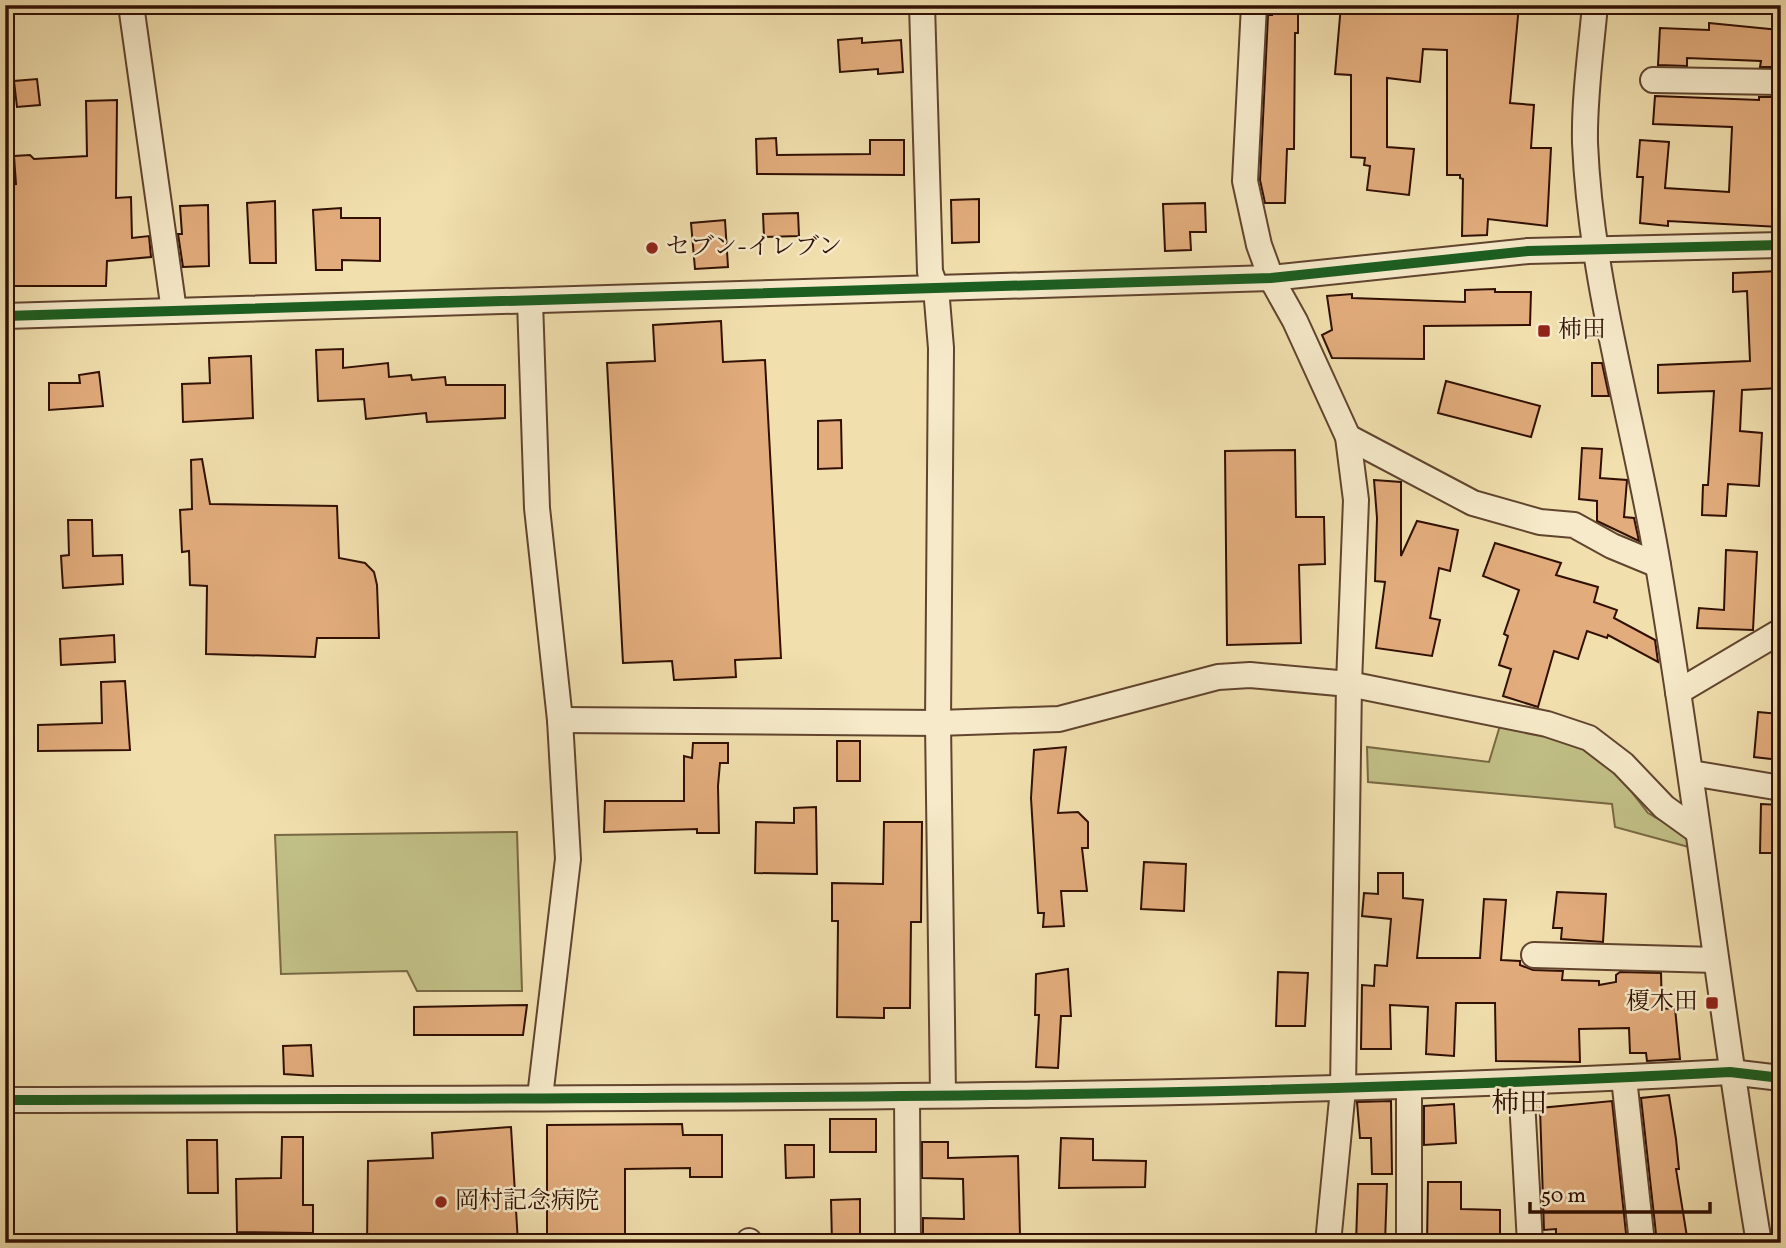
<svg xmlns="http://www.w3.org/2000/svg" width="1786" height="1248" viewBox="0 0 1786 1248" font-family="Vollkorn,'Noto Serif JP',serif">
	<style>
		.green { fill: #c1c086; stroke: #796844; stroke-width: 2 }
		.building { fill: #e2ac7c; stroke: #311003; stroke-width: 2 }
		.lines { fill: none; stroke-linecap: round; stroke-linejoin: round }
		.minor-casing { stroke: #61442e; stroke-width: 28 }
		.minor { stroke: #f6eaca; stroke-width: 24 }
		.cycleway-casing { stroke: #f6eaca; stroke-width: 15 }
		.cycleway { stroke: #1b5e20; stroke-width: 10 }
		.poi-dot { fill: #8f2418; stroke: #f6eaca; stroke-width: 2.5 }
		.labels { text-anchor: middle; dominant-baseline: central; stroke-width: 5; stroke-linejoin: round; paint-order: stroke }
		.poi-label { font-size: 24px; fill: #311003; stroke: #f6eaca; text-anchor: start }
		.quarter-label { font-size: 28px; fill: #311003; stroke: #f6eaca }
	</style>
	<rect width="100%" height="100%" fill="#f1dfae"/>
	<filter id="stains"><feTurbulence type="fractalNoise" baseFrequency=".00286" numOctaves="4"/><feColorMatrix values="0 0 0 0 .2 0 0 0 0 .09 0 0 0 0 .02 0 0 0 .5 -.17"/></filter>
	<radialGradient id="worn" r=".72"><stop offset=".6" stop-color="#630" stop-opacity="0"/><stop offset="1" stop-color="#630" stop-opacity=".3"/></radialGradient>
	<g class="green">
		<polygon points="1502,719 1604,756 1648,813 1705,846 1707,852 1615,827 1612,804 1368,782 1367,747 1489,762"/>
		<polygon points="517,832 522,991 417,991 407,971 281,974 275,835"/>
	</g>
	<g class="building">
		<polygon points="1272,5 1298,5 1298,33 1295,33 1294,149 1287,149 1285,203 1265,203 1260,180 1268,15 1272,15"/>
		<polygon points="1341,5 1519,5 1510,103 1534,105 1531,148 1551,148 1547,226 1488,219 1487,235 1462,236 1463,179 1460,178 1460,175 1447,175 1447,50 1423,49 1420,82 1387,78 1387,147 1414,149 1409,195 1367,190 1370,166 1364,165 1365,158 1351,157 1351,75 1335,74"/>
		<polygon points="1709,23 1781,30 1781,67 1760,67 1761,61 1687,58 1687,66 1658,65 1660,28 1709,30"/>
		<polygon points="862,38 862,43 901,40 903,72 878,74 878,69 840,72 838,40"/>
		<polygon points="37,79 40,105 17,107 14,81"/>
		<polygon points="1655,96 1759,100 1759,97 1781,97 1780,227 1668,221 1668,226 1640,223 1643,177 1637,177 1640,140 1669,142 1665,188 1729,192 1732,127 1653,124"/>
		<polygon points="117,100 116,198 131,197 132,238 149,236 151,257 107,261 106,286 11,286 11,204 5,204 5,185 16,184 14,156 30,155 34,159 87,156 86,101"/>
		<polygon points="776,138 777,155 870,154 870,140 904,140 904,175 757,174 756,139"/>
		<polygon points="979,199 979,242 952,243 951,200"/>
		<polygon points="275,201 276,263 250,263 247,203"/>
		<polygon points="1205,203 1206,232 1190,232 1191,250 1165,251 1163,204"/>
		<polygon points="208,205 209,266 183,267 178,234 182,234 180,206"/>
		<polygon points="341,208 341,218 380,218 380,261 342,260 342,270 316,270 313,210"/>
		<polygon points="798,213 799,236 764,237 763,214"/>
		<polygon points="725,220 728,267 695,269 691,223"/>
		<polygon points="1781,271 1781,388 1742,390 1740,431 1762,433 1759,486 1728,484 1726,516 1702,515 1703,485 1708,485 1714,391 1658,393 1658,365 1750,361 1747,291 1733,292 1733,273"/>
		<polygon points="1495,289 1495,292 1531,292 1530,325 1424,326 1424,359 1332,358 1322,335 1332,330 1327,296 1352,294 1352,298 1465,302 1465,290"/>
		<polygon points="721,321 723,362 765,360 781,658 735,660 736,677 674,680 672,661 623,663 607,363 655,361 653,325"/>
		<polygon points="343,349 343,368 388,363 389,377 411,375 412,380 445,377 446,385 505,385 505,418 427,422 426,413 366,419 364,399 318,401 316,350"/>
		<polygon points="251,356 253,418 183,422 182,384 210,383 209,358"/>
		<polygon points="1592,363 1602,363 1609,396 1592,396"/>
		<polygon points="99,372 103,406 49,410 49,383 80,383 79,375"/>
		<polygon points="1446,381 1540,406 1531,437 1438,413"/>
		<polygon points="841,420 842,468 818,469 818,421"/>
		<polygon points="1582,448 1602,449 1600,478 1627,480 1624,517 1634,518 1639,541 1597,521 1597,501 1579,499"/>
		<polygon points="1295,450 1296,517 1324,517 1325,564 1299,565 1301,643 1227,645 1225,451"/>
		<polygon points="202,459 210,504 337,506 339,558 365,563 374,572 377,585 379,638 317,638 315,657 206,654 207,586 190,585 189,551 182,552 180,510 192,509 191,460"/>
		<polygon points="1374,480 1401,482 1401,556 1417,521 1458,530 1450,571 1439,568 1430,618 1440,620 1432,656 1376,648 1385,582 1375,581 1377,518"/>
		<polygon points="68,520 92,520 93,556 122,555 123,584 63,588 61,556 69,555"/>
		<polygon points="1495,543 1561,563 1556,575 1598,587 1594,602 1617,610 1614,618 1655,640 1658,662 1608,635 1607,638 1587,631 1578,659 1554,651 1538,707 1503,696 1511,669 1499,665 1508,636 1504,634 1519,590 1483,576"/>
		<polygon points="1726,550 1757,552 1753,630 1697,628 1699,608 1724,610"/>
		<polygon points="114,635 115,662 61,665 60,639"/>
		<polygon points="125,681 130,750 38,751 38,725 102,723 101,682"/>
		<polygon points="1758,712 1781,714 1781,760 1754,757"/>
		<rect x="837" y="741" width="23" height="40"/>
		<polygon points="693,743 728,743 728,763 720,763 718,786 719,833 697,833 697,829 604,832 605,801 684,801 684,756 692,758"/>
		<polygon points="1066,747 1058,813 1078,812 1088,822 1088,848 1082,848 1087,891 1061,891 1064,926 1043,927 1044,913 1038,913 1031,798 1034,750"/>
		<polygon points="1761,804 1781,805 1781,853 1760,853"/>
		<polygon points="816,807 817,874 755,873 756,822 794,823 794,808"/>
		<polygon points="884,822 922,822 921,922 911,922 910,1008 884,1008 884,1018 837,1017 838,921 832,921 832,883 883,884"/>
		<polygon points="1144,862 1186,864 1184,911 1141,909"/>
		<polygon points="1378,873 1403,873 1403,898 1423,900 1417,958 1480,958 1484,899 1506,900 1501,960 1520,961 1520,965 1533,970 1563,971 1562,980 1599,981 1599,985 1616,982 1616,975 1620,972 1661,973 1662,1009 1675,1008 1680,1059 1647,1061 1646,1053 1630,1053 1629,1028 1579,1029 1580,1062 1496,1061 1495,1003 1456,1003 1454,1056 1426,1054 1428,1007 1390,1005 1391,1049 1361,1049 1362,985 1374,986 1375,965 1387,966 1391,919 1362,916 1364,893 1378,894"/>
		<polygon points="1557,892 1606,894 1603,942 1561,939 1562,928 1553,928"/>
		<polygon points="1068,969 1071,1016 1061,1016 1058,1068 1036,1067 1039,1015 1035,1015 1036,974"/>
		<polygon points="1278,972 1308,973 1305,1026 1276,1026"/>
		<polygon points="527,1005 523,1035 414,1035 414,1007"/>
		<polygon points="311,1045 313,1076 284,1074 283,1046"/>
		<polygon points="1669,1095 1676,1139 1679,1169 1676,1169 1688,1243 1657,1243 1641,1098"/>
		<polygon points="1391,1101 1392,1174 1372,1174 1371,1138 1360,1138 1357,1102"/>
		<polygon points="1612,1101 1627,1243 1556,1243 1556,1229 1544,1230 1540,1108"/>
		<polygon points="1454,1104 1456,1143 1424,1145 1424,1106"/>
		<rect x="830" y="1119" width="46" height="33"/>
		<polygon points="682,1124 683,1135 722,1135 722,1177 690,1177 690,1168 625,1169 625,1243 547,1243 547,1125"/>
		<polygon points="511,1127 518,1243 367,1243 368,1161 433,1158 432,1133"/>
		<polygon points="282,1137 303,1137 303,1205 313,1205 313,1233 237,1232 236,1179 281,1178"/>
		<polygon points="1061,1138 1093,1139 1093,1160 1146,1161 1145,1187 1059,1188"/>
		<polygon points="187,1140 217,1140 218,1193 188,1193"/>
		<polygon points="922,1142 948,1142 948,1158 1018,1156 1020,1236 950,1238 950,1243 923,1243 923,1218 964,1219 963,1179 922,1178"/>
		<polygon points="785,1145 814,1145 814,1177 786,1178"/>
		<polygon points="1428,1182 1461,1182 1461,1209 1500,1210 1500,1243 1427,1243"/>
		<polygon points="1358,1184 1387,1184 1385,1243 1356,1243"/>
		<polygon points="860,1199 860,1243 832,1243 831,1200"/>
	</g>
	<g class="lines">
		<defs>
			<g id="minor">
				<polyline points="131,5 174,311"/>
				<polyline points="922,5 930,272 936,288 941,348 938,723 943,1095"/>
				<polyline points="1254,5 1245,181 1259,245 1271,278 1295,321 1348,437 1356,500 1349,684 1343,1089 1328,1243"/>
				<path d="M1595 5C1591 50 1584 98 1585 143 1591 286 1635 425 1658 565 1696 790 1721 1017 1759 1243"/>
				<polyline points="1653,80 1781,82"/>
				<polyline points="530,301 537,508 560,720 568,859 540,1097"/>
				<polyline points="5,316 1271,278 1528,251 1781,245"/>
				<polyline points="1348,437 1473,503 1540,522 1574,525 1612,546 1658,565"/>
				<polyline points="1678,692 1781,631"/>
				<polyline points="560,720 938,723 1059,719 1218,677 1250,675 1349,684 1547,724 1589,738 1623,764 1664,807 1696,830"/>
				<polyline points="1691,773 1781,788"/>
				<polyline points="1534,955 1716,960"/>
				<polyline points="1624,1078 1642,1243"/>
				<polyline points="1521,1082 1530,1243"/>
				<polyline points="907,1096 908,1243"/>
				<path d="M5 1100C580 1097 1156 1103 1730 1072L1781 1078"/>
				<polyline points="748,1243 749,1241"/>
				<polyline points="1409,1243 1409,1086"/>
			</g>
		</defs>
		<use href="#minor" class="minor-casing"/>
		<use href="#minor" class="minor"/>
		<defs>
			<g id="cycleway">
				<polyline points="5,316 1271,278 1528,251 1781,245"/>
				<path d="M5 1100C580 1097 1156 1103 1730 1072L1781 1078"/>
			</g>
		</defs>
		<use href="#cycleway" class="cycleway-casing"/>
		<use href="#cycleway" class="cycleway"/>
	</g>
	<g class="poi-dot">
		<circle cx="652" cy="248" r="7"/>
		<rect x="1537" y="324" width="14" height="14" rx="3.5"/>
		<rect x="1705" y="996" width="14" height="14" rx="3.5"/>
		<circle cx="441" cy="1202" r="7"/>
	</g>
	<g class="labels">
		<g class="poi-label">
			<text x="666" y="248">セブン-イレブン</text>
			<text x="1558" y="331">柿田</text>
			<text x="1698" y="1003" text-anchor="end">榎木田</text>
			<text x="455" y="1202">岡村記念病院</text>
		</g>
		<g class="quarter-label">
			<text x="1519" y="1104">柿田</text>
		</g>
	</g>
	<rect width="1786" height="1248" fill="none" stroke="#f1dfae" stroke-width="28"/>
	<rect x="7" y="7" width="1772" height="1234" fill="none" stroke="#311003" stroke-width="3.5"/>
	<rect x="14" y="14" width="1758" height="1220" fill="none" stroke="#311003" stroke-width="2"/>
	<path d="M1530 1202v10h180v-10" fill="none" stroke="#311003" stroke-width="3.5"/>
	<text x="1541" y="1202" font-size="21" fill="#311003" stroke="#f6eaca" stroke-width="5" paint-order="stroke">50 m</text>
	<rect width="100%" height="100%" filter="url(#stains)"/>
	<rect width="100%" height="100%" fill="url(#worn)"/>
</svg>
